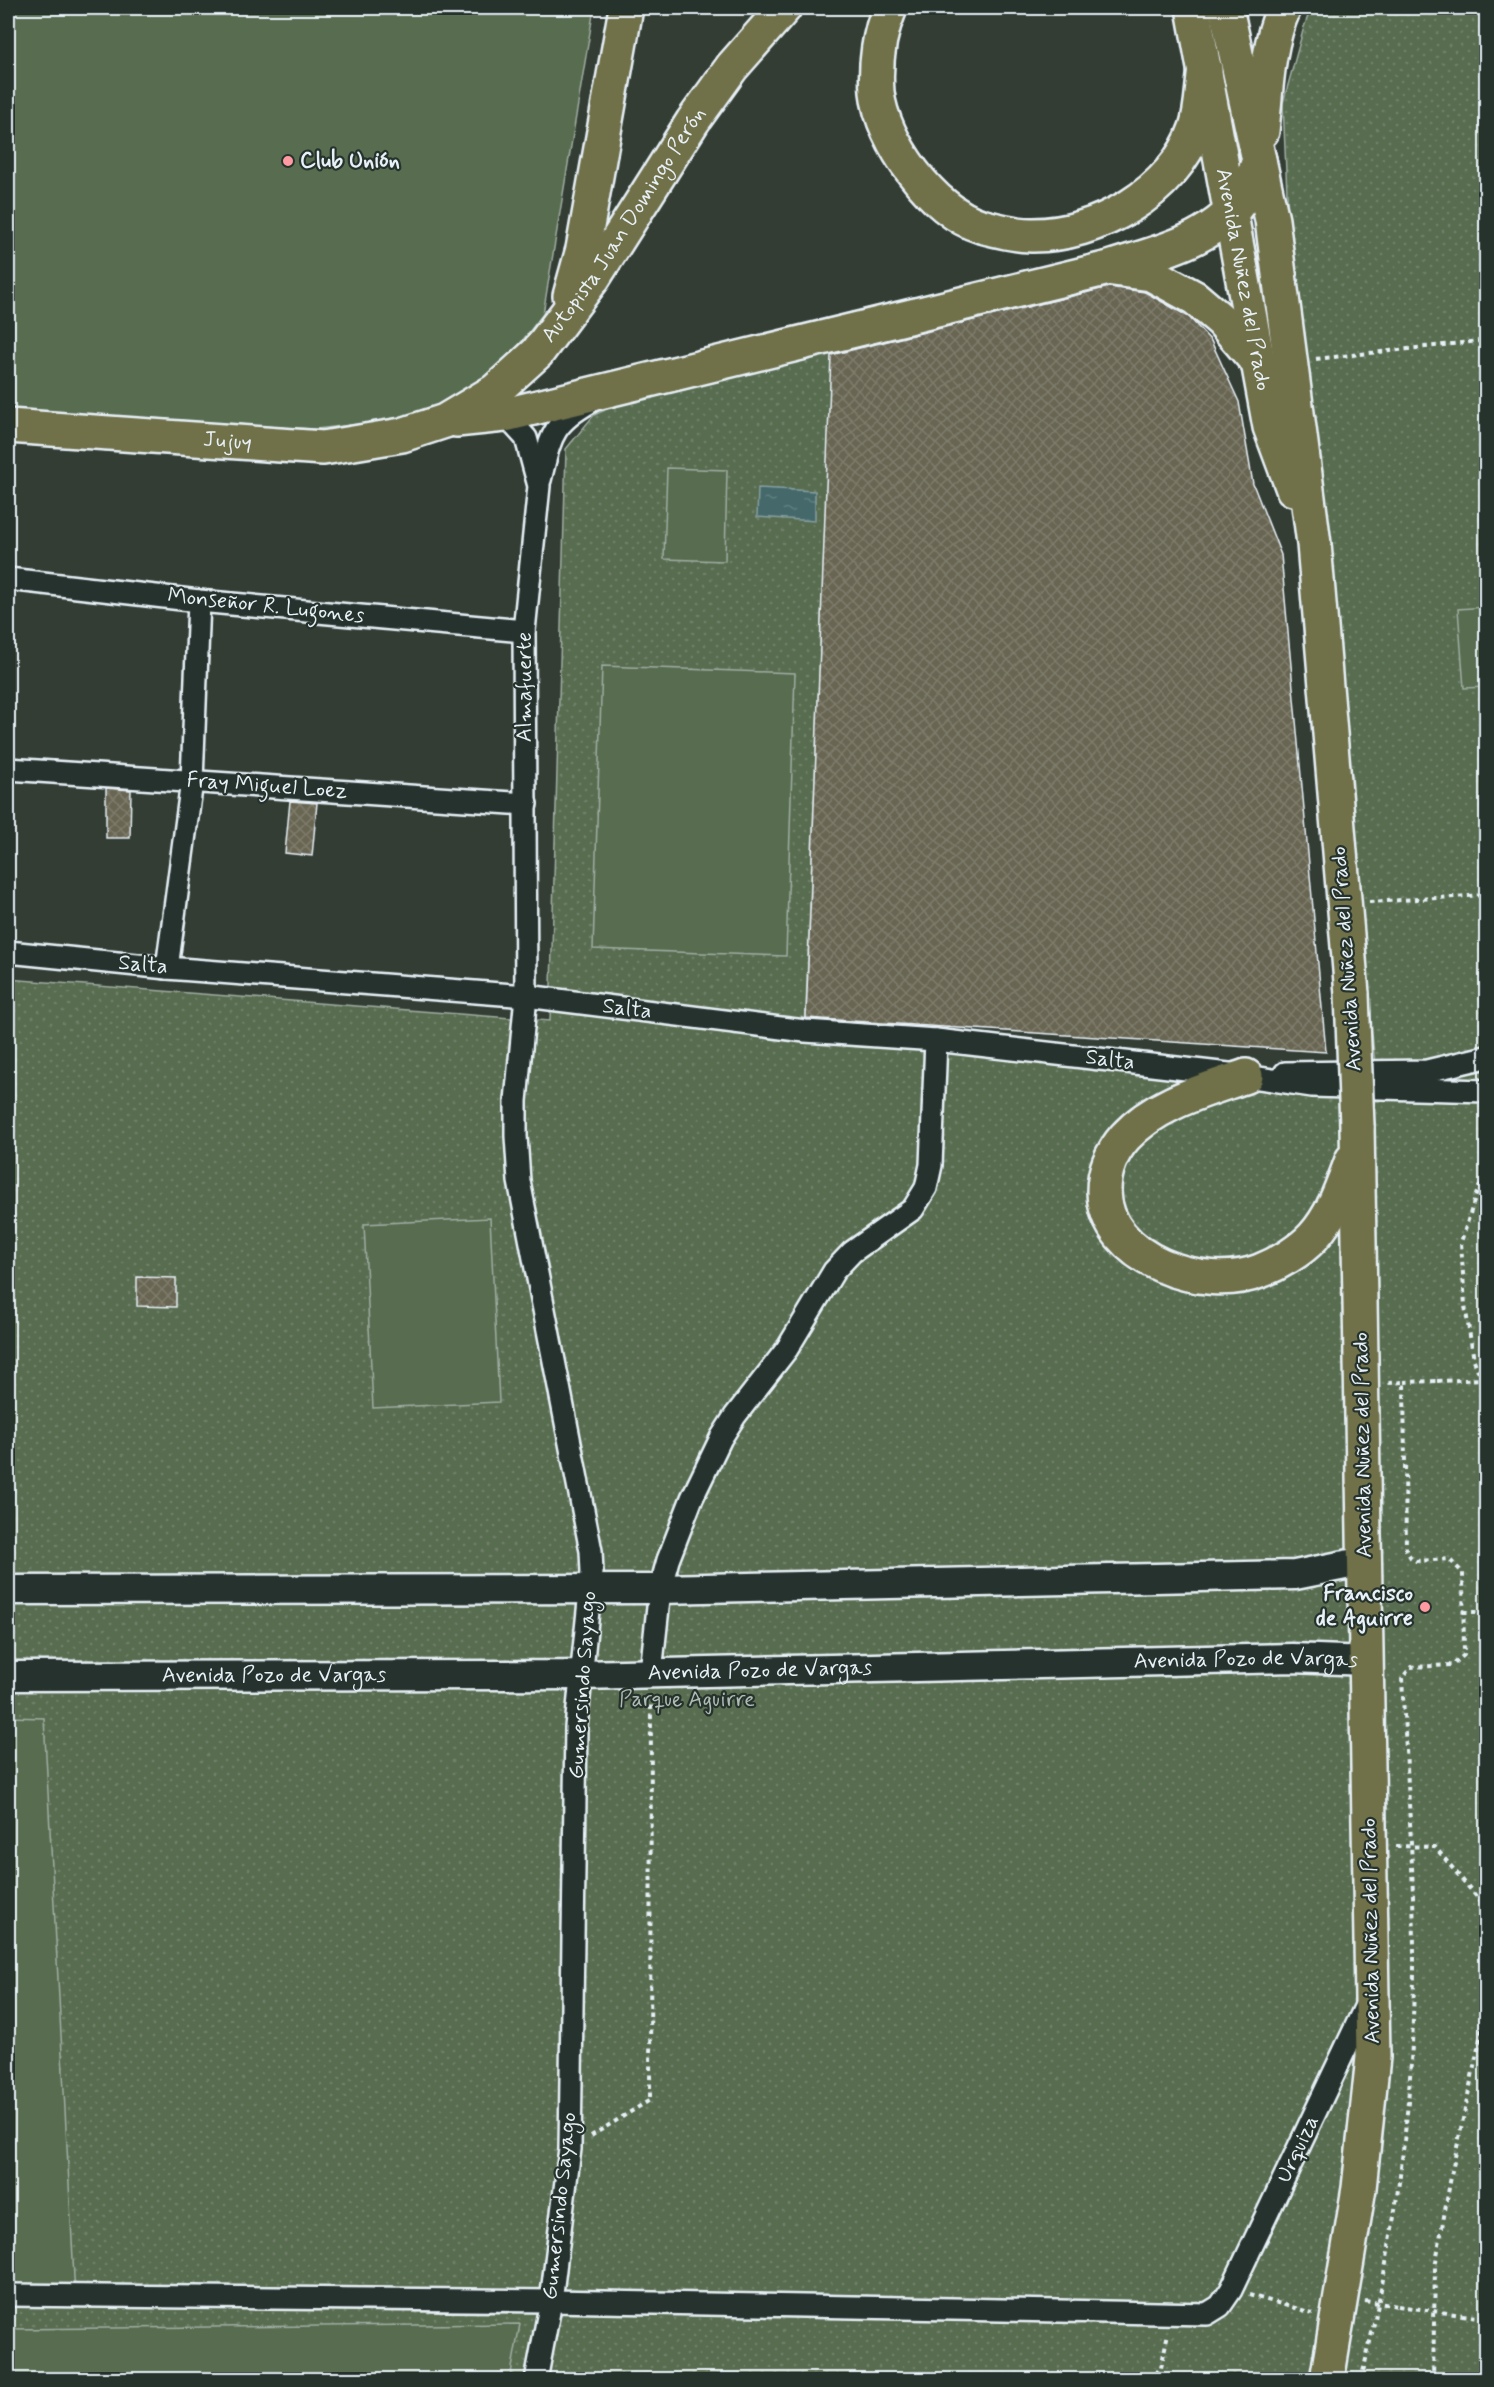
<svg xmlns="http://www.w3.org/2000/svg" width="1494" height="2387" viewBox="0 0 1494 2387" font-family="Mynerve,sans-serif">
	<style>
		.park { fill: url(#park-dots); stroke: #a0aea4; stroke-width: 1.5 }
		.pitch { fill: #586c50; stroke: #a0aea4; stroke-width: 1.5 }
		.water { fill: url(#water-ripples); stroke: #869fa3; stroke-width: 1.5 }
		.building { fill: url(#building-cross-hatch); stroke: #e8f1f8; stroke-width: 1.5 }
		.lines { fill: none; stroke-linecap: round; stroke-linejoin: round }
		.minor-casing { stroke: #e8f1f8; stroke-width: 26 }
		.secondary-casing { stroke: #e8f1f8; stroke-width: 33 }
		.primary-casing { stroke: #e8f1f8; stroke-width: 38 }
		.trunk-casing { stroke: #e8f1f8; stroke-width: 38 }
		.path { stroke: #e8f1f8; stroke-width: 4; stroke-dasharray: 4.5 4.5; stroke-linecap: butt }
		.minor { stroke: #26332d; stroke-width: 21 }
		.secondary { stroke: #26332d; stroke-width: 28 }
		.primary { stroke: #70704a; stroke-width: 33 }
		.trunk { stroke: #70704a; stroke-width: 33 }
		.trunk-bridge-casing { stroke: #e8f1f8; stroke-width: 38; stroke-linecap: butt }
		.path-bridge { stroke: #e8f1f8; stroke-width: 4; stroke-dasharray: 4.5 4.5; stroke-linecap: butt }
		.trunk-bridge { stroke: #70704a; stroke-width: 33 }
		.poi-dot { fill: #ff9aa2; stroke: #26332d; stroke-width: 2 }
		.labels { text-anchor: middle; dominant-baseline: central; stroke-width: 4.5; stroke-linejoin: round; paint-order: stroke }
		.poi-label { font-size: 22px; font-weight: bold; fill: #e8f1f8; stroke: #26332d; text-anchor: start }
		.street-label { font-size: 22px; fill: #e8f1f8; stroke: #26332d }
		.park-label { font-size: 22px; fill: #aebcb5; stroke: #26332d }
	</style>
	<defs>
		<pattern id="park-dots" width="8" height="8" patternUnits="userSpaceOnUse" patternTransform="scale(1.5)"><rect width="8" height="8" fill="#586c50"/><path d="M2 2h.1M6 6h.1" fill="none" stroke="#70816a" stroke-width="1.8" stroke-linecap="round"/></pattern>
		<pattern id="water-ripples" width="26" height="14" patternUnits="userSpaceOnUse" patternTransform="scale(1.5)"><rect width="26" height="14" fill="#45696a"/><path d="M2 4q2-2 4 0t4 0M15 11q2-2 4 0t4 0" fill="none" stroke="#607f80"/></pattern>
		<pattern id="building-cross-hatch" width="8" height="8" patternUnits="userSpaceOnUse" patternTransform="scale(1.5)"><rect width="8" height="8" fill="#686552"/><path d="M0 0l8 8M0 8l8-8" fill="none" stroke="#7e7c6c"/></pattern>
	</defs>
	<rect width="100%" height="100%" fill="#333d34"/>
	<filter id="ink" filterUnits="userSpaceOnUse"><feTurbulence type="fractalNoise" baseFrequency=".0167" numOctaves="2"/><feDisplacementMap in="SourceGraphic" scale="12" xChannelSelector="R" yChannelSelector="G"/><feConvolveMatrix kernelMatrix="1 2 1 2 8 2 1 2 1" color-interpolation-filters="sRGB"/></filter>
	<g filter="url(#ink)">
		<polygon class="park" points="1311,8 1486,8 1486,2379 8,2379 8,979 550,1021 566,449 594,415 637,395 832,346 805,1031 1379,1101 1289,240 1283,103 1304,27"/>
		<g class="pitch">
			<polygon points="8,8 594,8 543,314 497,373 420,417 316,429 8,413"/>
			<polygon points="667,468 727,470 725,561 664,559"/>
			<polygon points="1486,607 1486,687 1464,688 1458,609"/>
			<polygon points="602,666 795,673 786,956 593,949"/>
			<polygon points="490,1218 499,1402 373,1408 364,1224"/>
			<polygon points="8,1717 44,1718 75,2296 8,2295"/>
			<polygon points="520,2324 510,2379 8,2379 8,2329"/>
		</g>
		<polygon class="water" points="758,488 815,491 815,521 757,517"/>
		<g class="building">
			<polygon points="1109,287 1145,292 1189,317 1211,341 1239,402 1253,484 1281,555 1326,1052 806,1018 831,355"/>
			<polygon points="106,788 131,790 130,838 106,838"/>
			<polygon points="290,801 317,803 312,856 285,853"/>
			<polygon points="137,1277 176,1278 176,1307 137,1306"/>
		</g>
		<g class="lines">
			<defs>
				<g id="minor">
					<polyline points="501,406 505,415 526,438 539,486 524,631 526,996 516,1101 516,1136 519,1181 591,1551 592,1572 576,1727 570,2149 551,2301 536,2380"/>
					<path d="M540 480C551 437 550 425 590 402"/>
					<polyline points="8,579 199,601 524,631"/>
					<polyline points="8,769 526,804"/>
					<polyline points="8,952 167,968 526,996 805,1031 936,1040 1246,1076 1312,1086 1486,1091"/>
					<polyline points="167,968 192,781 199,601"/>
					<polyline points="1285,1073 1427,1071 1486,1057"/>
					<polyline points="651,1672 660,1589 668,1560 692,1498 721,1438 735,1416 787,1349 834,1271 852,1252 913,1209 926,1188 931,1165 936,1040"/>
					<polyline points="8,2295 551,2301 1207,2314 1220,2306 1231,2290 1369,1999"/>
				</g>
				<g id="secondary">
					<polyline points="8,1590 660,1589 1295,1575 1365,1561"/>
					<path id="s1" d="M8 1676 581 1675 1292 1658 1367 1661"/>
				</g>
				<g id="primary">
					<polyline points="1113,269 1151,274 1195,298 1222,321 1259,364"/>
					<polyline points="570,296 583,249 626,8"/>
					<path d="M456 420 505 415 1109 268C1157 252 1216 241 1245 194 1251 184 1255 171 1259 160"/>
					<path id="s2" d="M8 426 323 448 402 435 445 421 495 391 537 353 594 277 693 121 732 67 784 8"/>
				</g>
				<g id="trunk">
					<path d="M890 8C879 33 875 64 877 92 882 141 933 212 981 226 996 230 1016 235 1031 235 1097 236 1174 192 1196 128 1202 110 1202 88 1205 69"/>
					<path id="s3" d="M1193 8 1270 427 1293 489"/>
					<polyline points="1226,8 1272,220 1314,544 1352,994"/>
					<path d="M1262 131C1266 91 1267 45 1284 8"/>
					<path d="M1246 1076C1203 1091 1156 1103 1125 1137 1111 1153 1104 1170 1104 1191 1105 1260 1204 1293 1260 1271 1278 1264 1300 1251 1313 1237 1333 1215 1342 1187 1352 1160"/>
					<polyline points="1327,2380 1359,2188 1373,2057 1357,1126"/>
				</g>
			</defs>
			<use href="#minor" class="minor-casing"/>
			<use href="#secondary" class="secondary-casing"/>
			<use href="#primary" class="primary-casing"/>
			<use href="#trunk" class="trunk-casing"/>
			<g class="path">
				<polyline points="1486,328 1480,341 1483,352 1486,354"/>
				<polyline points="1316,359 1480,341"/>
				<polyline points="1369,902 1486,895"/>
				<polyline points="1486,1177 1478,1189 1461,1242 1465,1306 1474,1360 1486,1392"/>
				<polyline points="1404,1382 1437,1381"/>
				<polyline points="1463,1612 1486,1612"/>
				<polyline points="1396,1846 1435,1847 1486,1908"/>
				<polyline points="591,2136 650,2100 651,1696"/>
				<polyline points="1249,2295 1313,2313"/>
				<polyline points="1365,2301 1398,2306"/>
				<polyline points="1462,2315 1486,2318"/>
				<polyline points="1148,2380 1161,2368 1168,2333"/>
				<path d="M1361 2380C1390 2261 1409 2141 1413 2019 1417 1906 1408 1792 1402 1678L1411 1667 1453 1665 1464 1655 1463 1573 1449 1559 1416 1561 1411 1558 1406 1550 1404 1382 1387 1383"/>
				<polyline points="1433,2380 1435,2267 1452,2171 1486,2010"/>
			</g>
			<use href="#minor" class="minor"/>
			<use href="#secondary" class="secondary"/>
			<use href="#primary" class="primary"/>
			<use href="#trunk" class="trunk"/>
			<defs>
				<polyline id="trunk-bridge" points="1352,994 1357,1126"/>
			</defs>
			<use href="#trunk-bridge" class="trunk-bridge-casing"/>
			<g class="path-bridge">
				<polyline points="1437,1381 1486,1379"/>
				<polyline points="1398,2306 1462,2315"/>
			</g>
			<use href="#trunk-bridge" class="trunk-bridge"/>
		</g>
	</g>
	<g class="poi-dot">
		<circle cx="288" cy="161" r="6"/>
		<circle cx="1425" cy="1607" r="6"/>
	</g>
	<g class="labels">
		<g class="poi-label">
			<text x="300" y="161">Club Unión</text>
			<text x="1413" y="1594" text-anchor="end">Francisco<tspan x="1413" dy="25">de Aguirre</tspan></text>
		</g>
		<g class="street-label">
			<text stroke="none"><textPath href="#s2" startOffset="711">Autopista Juan Domingo Perón</textPath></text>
			<text stroke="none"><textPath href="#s3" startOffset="276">Avenida Nuñez del Prado</textPath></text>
			<text stroke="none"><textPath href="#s2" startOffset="220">Jujuy</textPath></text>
			<text transform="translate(266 606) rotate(6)">Monseñor R. Lugones</text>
			<text transform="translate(525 687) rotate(-90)">Almafuerte</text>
			<text transform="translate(267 786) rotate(4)">Fray Miguel Loez</text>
			<text transform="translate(1347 959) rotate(-94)">Avenida Nuñez del Prado</text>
			<text transform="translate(143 965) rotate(5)">Salta</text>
			<text transform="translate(627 1009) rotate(7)">Salta</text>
			<text transform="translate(1110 1060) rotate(7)">Salta</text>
			<text transform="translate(1363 1445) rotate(-91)">Avenida Nuñez del Prado</text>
			<text stroke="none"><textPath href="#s1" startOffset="1238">Avenida Pozo de Vargas</textPath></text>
			<text stroke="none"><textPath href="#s1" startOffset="752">Avenida Pozo de Vargas</textPath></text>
			<text stroke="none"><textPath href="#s1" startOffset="266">Avenida Pozo de Vargas</textPath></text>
			<text transform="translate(583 1685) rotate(-86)">Gumersindo Sayago</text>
			<text transform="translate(1371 1931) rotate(-91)">Avenida Nuñez del Prado</text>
			<text transform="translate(1298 2149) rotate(-65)">Urquiza</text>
			<text transform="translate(560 2206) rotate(-84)">Gumersindo Sayago</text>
		</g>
		<g class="park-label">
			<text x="687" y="1700">Parque Aguirre</text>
		</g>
	</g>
	<rect width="1494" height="2387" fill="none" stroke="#26332d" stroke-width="30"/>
	<rect x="15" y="15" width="1464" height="2357" fill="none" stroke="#e8f1f8" stroke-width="2" filter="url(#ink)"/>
</svg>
